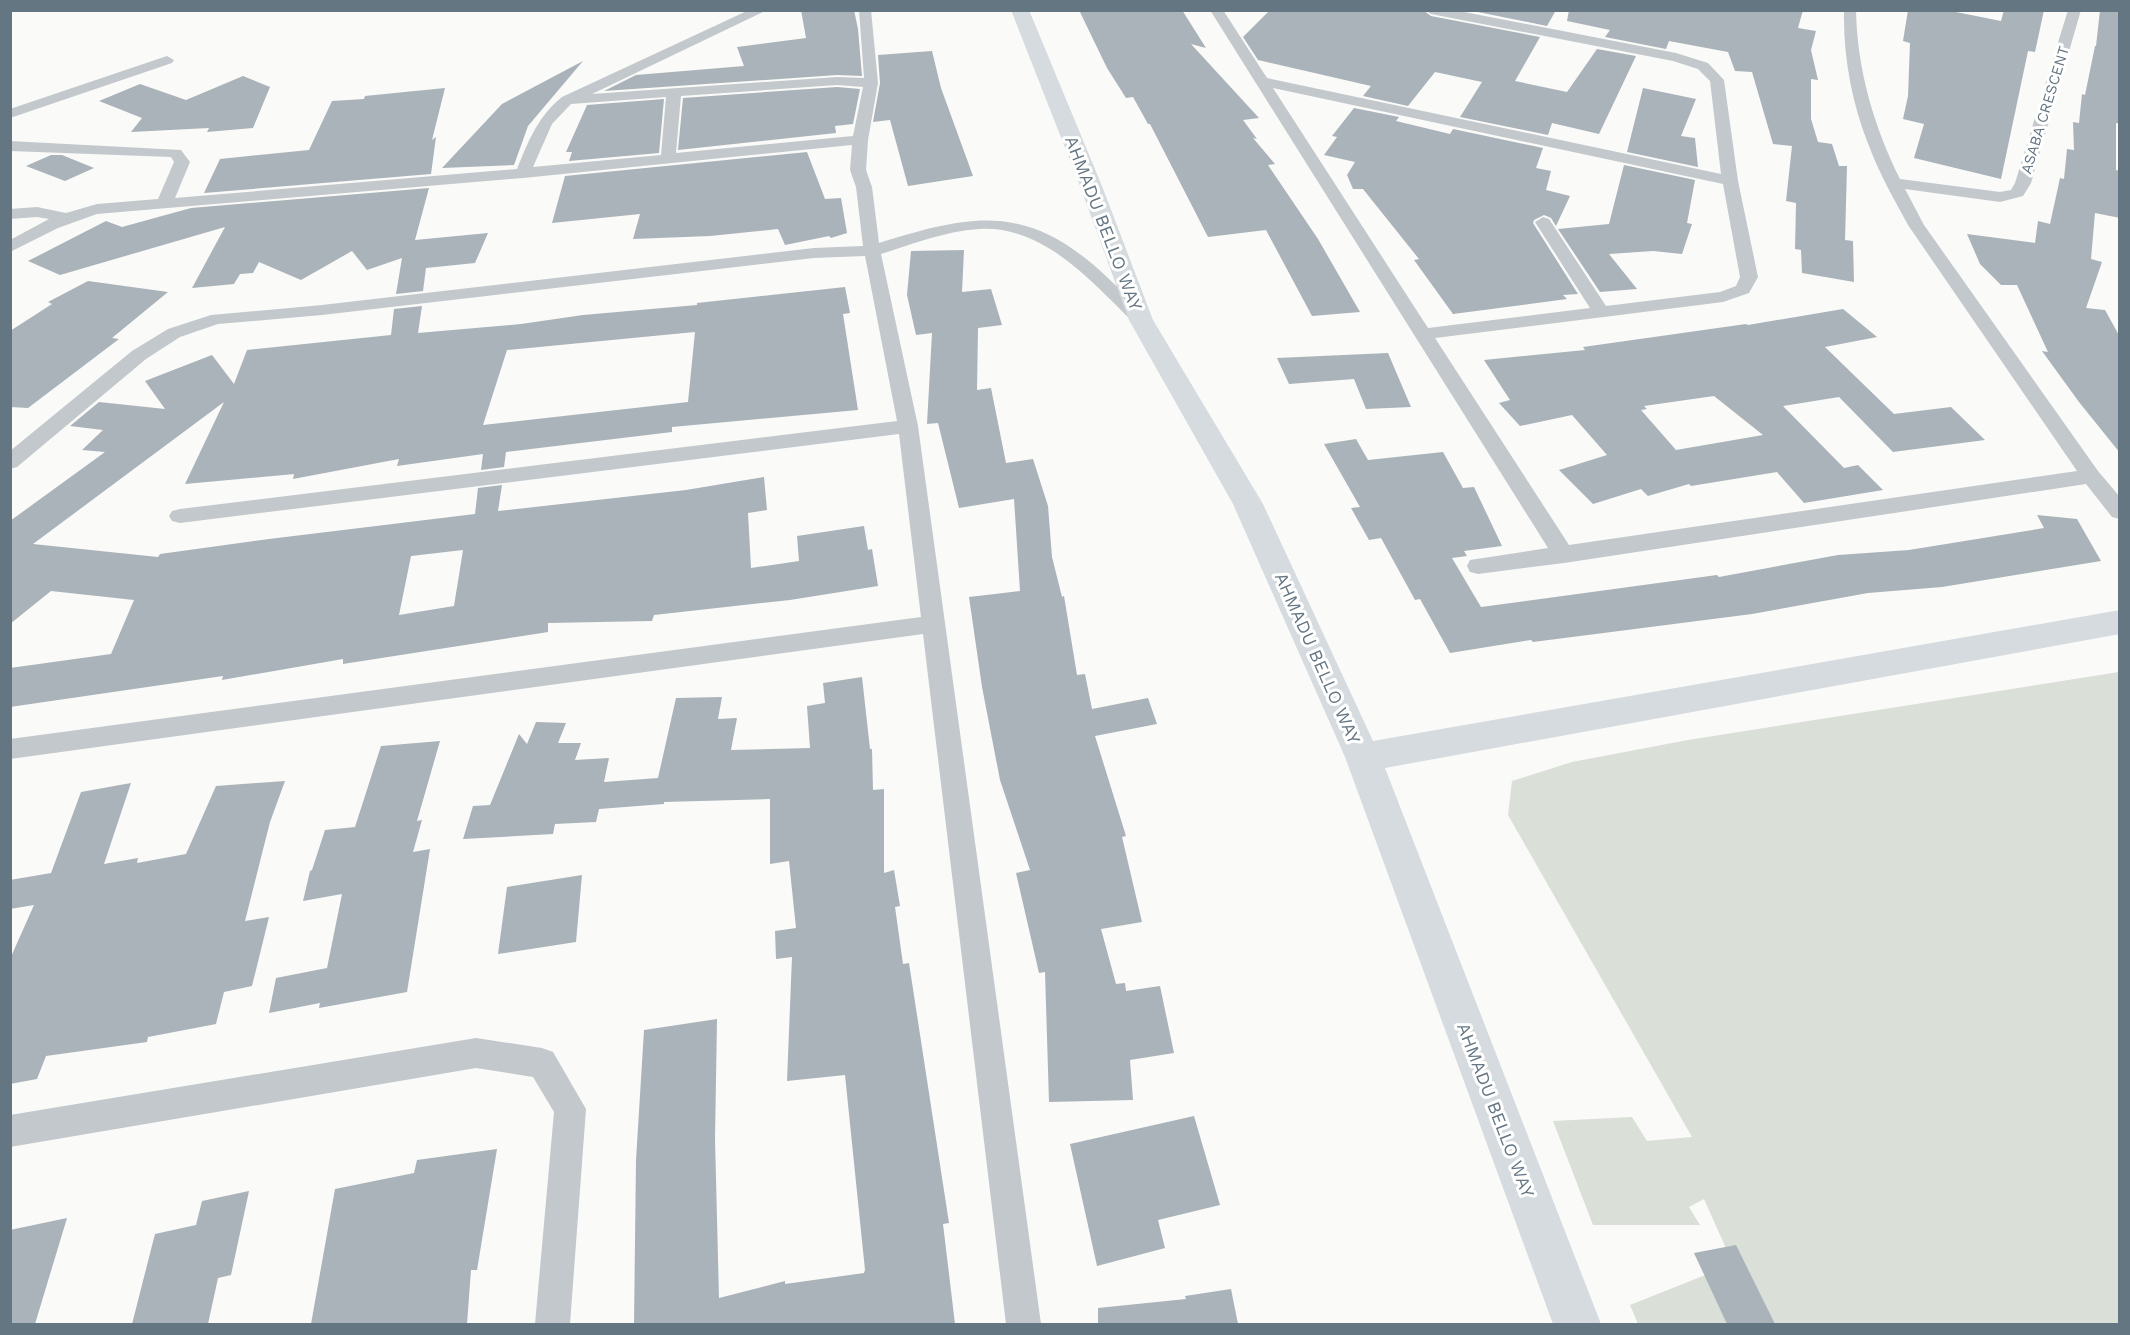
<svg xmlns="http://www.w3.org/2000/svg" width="2130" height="1335" viewBox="0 0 2130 1335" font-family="'Work Sans',sans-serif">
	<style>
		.green { fill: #dadfd7 }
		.building { fill: #aab3b9; fill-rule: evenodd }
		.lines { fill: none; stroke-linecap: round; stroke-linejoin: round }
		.street { fill: #c3c8cc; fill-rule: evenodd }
		.secondary { fill: #d6dbdf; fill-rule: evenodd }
		.labels { text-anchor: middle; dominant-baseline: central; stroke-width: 6; stroke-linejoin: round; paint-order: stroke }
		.far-street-label { font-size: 15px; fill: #657683; stroke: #fff }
		.street-label { font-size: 18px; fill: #657683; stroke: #fff }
	</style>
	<rect width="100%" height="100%" fill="#fafaf8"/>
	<polygon class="green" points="2119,672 2119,1324 1638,1324 1630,1305 1733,1264 1704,1199 1689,1207 1700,1225 1593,1225 1553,1121 1632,1117 1647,1141 1692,1137 1508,815 1512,781 1572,762 1688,740"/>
	<g class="building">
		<polygon points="801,10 854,10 858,29 862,76 837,75 604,91 636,75 744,66 737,47 806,38"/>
		<polygon points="1079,10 1182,10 1206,48 1191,44 1259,118 1243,120 1257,139 1253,138 1275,164 1268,165 1318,239 1360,312 1312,316 1266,230 1208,237 1150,124 1148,124 1133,97 1126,98 1107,68"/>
		<polygon points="1270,10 1423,10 1431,16 1540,37 1515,81 1567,92 1597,49 1636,56 1599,134 1552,123 1548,135 1460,117 1482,82 1435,72 1408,106 1363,96 1371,86 1258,60 1243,37"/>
		<polygon points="1468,10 1556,10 1547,26"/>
		<polygon points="1569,10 1803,10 1798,28 1816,31 1811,50 1818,80 1811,79 1811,119 1818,142 1832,144 1839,166 1847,166 1845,240 1853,241 1854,282 1802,273 1801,250 1795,249 1796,203 1786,201 1792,146 1773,144 1752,72 1735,71 1728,52 1669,41 1666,49 1605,37 1610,30 1567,21"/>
		<polygon points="1908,10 1946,10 2001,21 2004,10 2044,10 2035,52 2028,51 2001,179 1914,158 1924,124 1903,119 1908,96 1910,43 1903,41"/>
		<polygon points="2100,10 2120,10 2120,124 2116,123 2116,170 2120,171 2120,218 2095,213 2091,259 2102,262 2086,308 2105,310 2120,337 2120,453 2079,402 2042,351 2048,352 2017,285 2001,285 1980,264 1967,234 2035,243 2038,221 2050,224 2060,178 2064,179 2067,149 2074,150 2073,122 2079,123 2082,94 2085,95 2095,46 2096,46"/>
		<polygon points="932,51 941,88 973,176 908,186 890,120 873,122 880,83 878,55"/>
		<polygon points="583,61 528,126 514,165 442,168 502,104"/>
		<polygon points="243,76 270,87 253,128 207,132 209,128 131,132 142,118 99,101 140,84 186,100"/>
		<polygon points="837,87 860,89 853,124 835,126 836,133 678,150 683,98"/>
		<polygon points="445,88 432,140 436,137 431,174 204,193 220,159 309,150 332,101 364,99 365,96"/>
		<polygon points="1643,88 1696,99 1681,136 1695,138 1698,167 1627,152"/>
		<polygon points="664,99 659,153 569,161 572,152 566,152 587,105"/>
		<polygon points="1354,108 1399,117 1396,121 1450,134 1453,129 1543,148 1536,168 1551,171 1546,190 1570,196 1556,226 1551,218 1544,215 1534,220 1533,223 1578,294 1563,295 1567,299 1453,314 1414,260 1419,259 1363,189 1353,189 1347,175 1355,162 1324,155 1337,137 1332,136"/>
		<polygon points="807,152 825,199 841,198 847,233 831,238 829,236 785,245 778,229 710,236 633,239 640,214 552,223 565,176"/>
		<polygon points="51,155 62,155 94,168 65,181 26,166"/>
		<polygon points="1624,165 1695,180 1687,223 1692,224 1682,254 1653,251 1609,254 1637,289 1600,292 1558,229 1609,224"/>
		<polygon points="429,188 415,240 488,233 475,263 426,268 423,291 396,294 402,258 367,270 352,251 301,280 259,262 253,273 240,274 234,284 192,288 225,227 60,275 28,261 106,221 122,227 191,208"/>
		<polygon points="964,250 962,292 991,289 1002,325 978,328 977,390 991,388 1006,463 1033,459 1048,506 1052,557 1062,597 1064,596 1077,675 1085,674 1092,709 1148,698 1157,724 1095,736 1126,836 1122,837 1142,922 1101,929 1116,984 1125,983 1126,991 1160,986 1174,1053 1130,1060 1133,1100 1049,1102 1045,972 1039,973 1016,873 1030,870 1000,780 982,687 969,597 1020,591 1014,499 959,508 938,423 927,424 932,333 916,335 907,295 911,251"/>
		<polygon points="88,281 168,292 112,338 119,339 28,408 10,407 10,331 52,304 48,302"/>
		<path d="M845 287 850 313 843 314 858 410 672 427V432L506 452 504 467 481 470 483 454 397 466 399 459 293 479 294 474 185 484 224 402 33 544 158 557 160 554 269 539 475 514 478 488 502 485 498 511 686 490 764 477 767 510 748 513 751 568 799 561 797 536 864 526 868 550 872 549 878 586 790 600 654 615 652 621 548 623V632L343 664V659L222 680 223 676 10 707V668L111 654 134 600 51 591 10 624V521L105 452 82 450 103 430 70 426 99 402 165 409 145 381 212 355 234 384 247 350 391 335 394 309 422 306 418 333 521 324 583 315 697 305V303ZM695 332 688 402 483 425 507 350ZM463 550 454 606 399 615 411 556Z"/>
		<path d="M1843 309 1877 337 1825 347 1894 414 1951 407 1985 440 1893 452 1839 397 1783 406 1844 468 1858 465 1883 490 1804 503 1777 472 1691 486 1689 484 1648 496 1641 489 1593 504 1559 470 1607 455 1572 415 1520 426 1499 403 1510 400 1484 360 1585 350 1583 347 1746 324 1748 325ZM1714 396 1763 435 1676 450 1641 410 1647 409 1644 406Z"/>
		<polygon points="1388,353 1411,407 1366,409 1354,379 1289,384 1277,358"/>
		<polygon points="1356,439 1368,460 1443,452 1463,488 1474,487 1502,546 1464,551 1467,556 1452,558 1481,607 1717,575 1719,577 1838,555 1909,550 2044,528 2037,515 2077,519 2101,561 1942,587 1868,593 1752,614 1533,642 1531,640 1450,653 1420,599 1415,600 1381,538 1369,540 1351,508 1360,507 1324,444"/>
		<polygon points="862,677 870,749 872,749 873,790 884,789 884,873 894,870 900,906 895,907 903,964 909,963 949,1223 943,1224 955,1324 634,1324 636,1160 644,1030 717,1019 715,1139 719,1298 785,1281 785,1284 864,1273 865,1270 845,1075 787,1081 792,957 776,959 775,931 796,928 789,861 770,864 770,799 664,802 664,804 599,809 596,822 555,824 553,834 463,839 473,806 490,805 519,734 527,744 536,722 566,723 558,743 581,743 575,760 609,758 604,782 658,778 676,698 722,697 718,719 737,718 731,750 810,748 807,706 825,703 823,683"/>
		<polygon points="440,741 417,821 422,820 413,852 430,849 407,992 319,1008 320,1003 269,1013 276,978 327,968 342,894 303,901 310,871 312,870 325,830 355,827 381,746"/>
		<polygon points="285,781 270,822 245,921 269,917 252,986 224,992 216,1024 148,1037 147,1042 46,1056 37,1079 10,1084 10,959 34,905 10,909 10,880 51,873 81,792 131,783 104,864 138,858 137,863 186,854 216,786"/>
		<polygon points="582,875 576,942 498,954 507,887"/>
		<polygon points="1194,1116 1220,1205 1158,1220 1165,1248 1097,1266 1070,1144"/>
		<polygon points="497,1149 477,1270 471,1270 467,1324 311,1324 335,1189 414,1173 417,1160"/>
		<polygon points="249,1191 231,1275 218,1278 208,1324 132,1324 155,1234 196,1225 202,1201"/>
		<polygon points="67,1218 35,1324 10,1324 10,1230"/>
		<polygon points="1736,1245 1775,1324 1727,1324 1694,1253"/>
		<polygon points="1231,1289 1238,1324 1098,1324 1098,1308 1186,1299 1185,1296"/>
	</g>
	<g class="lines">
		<g class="street">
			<path d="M749 10H767L592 94 837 77 864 78 859 10H871L878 83 868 140 866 170 872 187 879 243C975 213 1029 203 1108 278 1121 291 1139 304 1150 320L1147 324H1135C1092 282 1044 225 979 229 946 231 912 244 881 254L918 426 1041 1324H1006L923 634 10 759V739L921 617 899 434 180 523 172 521 169 516 172 511 180 509 897 421 865 256 814 258 322 315 218 324 180 337 146 359 17 467 10 469V451L132 351 168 329 211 315 322 305 814 248 863 246 856 187 850 170 852 145 523 178 97 214 58 228 10 252V240L49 219 37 217 10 219V209L37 207 66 213 97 204 158 199 174 162 171 157 10 151V141L181 150 190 162 175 198 517 169C528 142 538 116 562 97ZM837 85 863 87 853 136 676 153 681 96ZM666 97 661 155 533 167 552 124 571 104Z"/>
			<path d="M1210 10H1223L1267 78 1721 174 1710 81 1698 69 1673 61 1431 14 1425 10H1454L1676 53 1708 63 1724 80 1738 181 1758 277 1749 293 1723 302 1435 338 1569 545 2077 471 1908 225C1894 199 1879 173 1869 146 1852 104 1843 56 1844 10H1856C1857 69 1874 127 1900 179L2000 192 2011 190 2015 183 2068 10H2081L2031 183 2023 196 2000 202 1905 189 1924 225 2098 471 2120 497V519L2112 517 2086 484 1564 563 1478 574 1470 572 1467 566 1470 560 1548 548ZM1273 88 1723 184 1740 277 1736 286 1720 292 1606 306 1549 219 1543 217 1535 222 1590 308 1428 328Z"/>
			<polygon points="167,56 174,60 172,63 10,118 10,109"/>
			<polygon points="476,1038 542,1048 553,1052 586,1109 570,1324 535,1324 554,1112 533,1077 476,1068 10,1147 10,1115"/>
		</g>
		<polygon class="secondary" points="1011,10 1029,10 1102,186 1153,320 1263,504 1373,741 2120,610 2120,634 1385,768 1601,1324 1553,1324 1345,757 1233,504 1129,320 1080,186"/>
	</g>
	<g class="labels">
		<g class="far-street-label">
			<text transform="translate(2045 110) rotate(-73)">ASABA CRESCENT</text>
		</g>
		<g class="street-label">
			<text transform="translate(1104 223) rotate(69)">AHMADU BELLO WAY</text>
			<text transform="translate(1318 658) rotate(66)">AHMADU BELLO WAY</text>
			<text transform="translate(1496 1110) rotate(69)">AHMADU BELLO WAY</text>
		</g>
	</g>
	<rect width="2130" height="1335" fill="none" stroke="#657683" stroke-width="24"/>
</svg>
